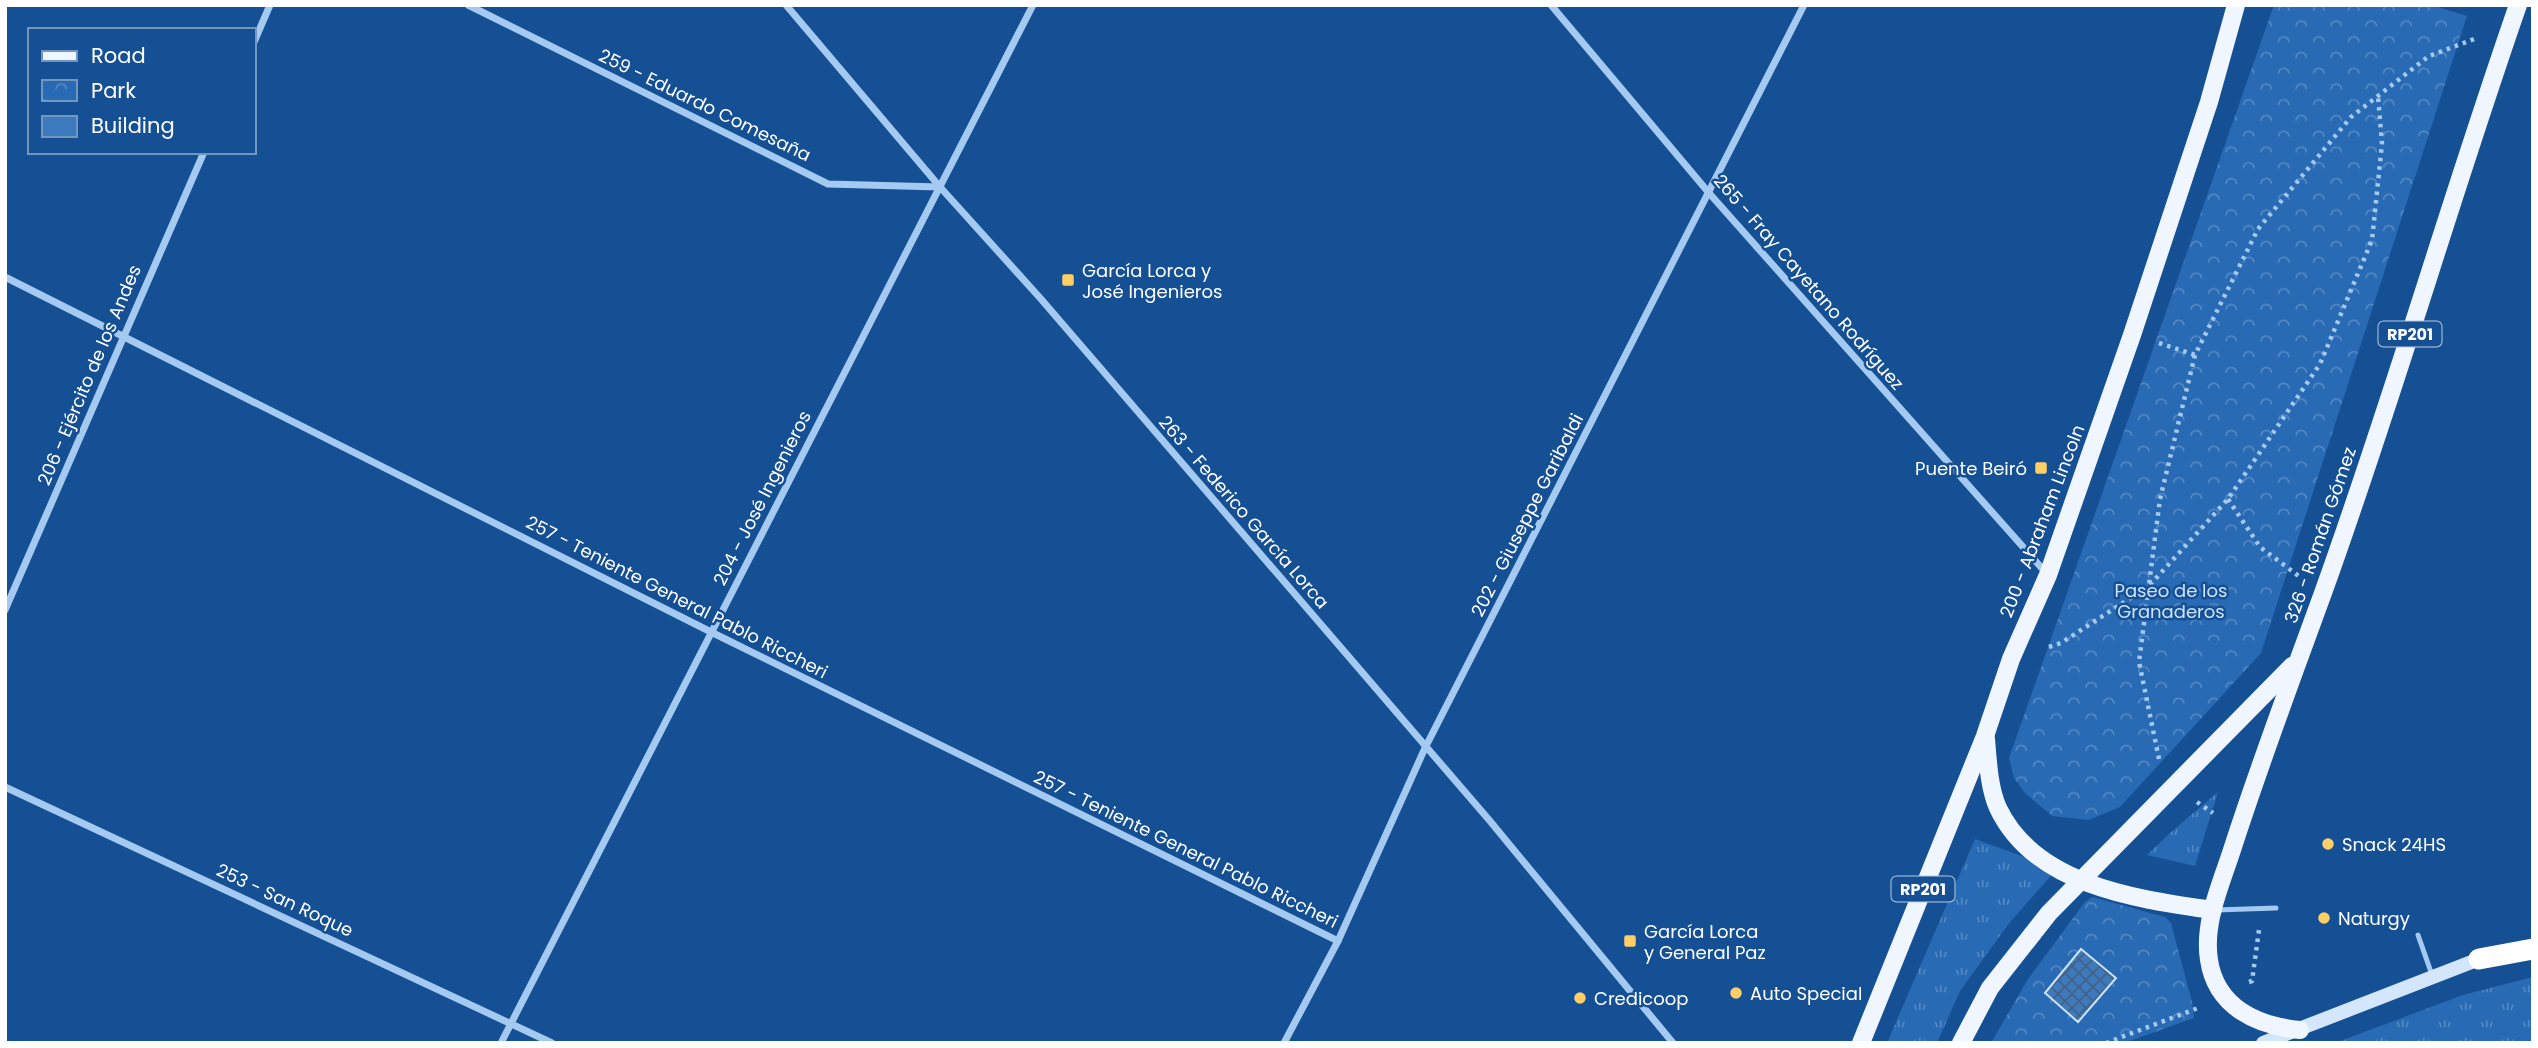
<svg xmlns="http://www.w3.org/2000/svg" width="2538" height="1048" viewBox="0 0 2538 1048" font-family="Poppins,sans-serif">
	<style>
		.grass { fill: url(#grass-tufts) }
		.park { fill: url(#park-crowns) }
		.building { fill: url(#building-cross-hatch); stroke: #cce3fc; stroke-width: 2 }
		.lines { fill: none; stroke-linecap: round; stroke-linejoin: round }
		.path { stroke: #a5caf2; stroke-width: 4.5; stroke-dasharray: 3.5 5; stroke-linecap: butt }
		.lane { stroke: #a5caf2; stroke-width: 5 }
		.street { stroke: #a5caf2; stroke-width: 7 }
		.secondary { stroke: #d4e6fc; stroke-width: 14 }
		.primary { stroke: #f0f6ff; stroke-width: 18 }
		.highway { stroke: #fff; stroke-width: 21 }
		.poi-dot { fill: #ffcf66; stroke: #155095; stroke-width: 2.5 }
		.labels { text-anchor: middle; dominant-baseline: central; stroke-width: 5; stroke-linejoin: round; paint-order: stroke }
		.shield { fill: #155095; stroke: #b9cadf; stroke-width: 2 }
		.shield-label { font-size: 16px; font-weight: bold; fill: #fff }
		.street-label { font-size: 18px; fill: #fff; stroke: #155095 }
		.poi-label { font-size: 18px; fill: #fff; stroke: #155095; text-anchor: start }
		.park-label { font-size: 18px; fill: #cce3fc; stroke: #155095 }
	</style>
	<defs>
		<pattern id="grass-tufts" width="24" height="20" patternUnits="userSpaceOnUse" patternTransform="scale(1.75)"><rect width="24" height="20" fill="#286ab4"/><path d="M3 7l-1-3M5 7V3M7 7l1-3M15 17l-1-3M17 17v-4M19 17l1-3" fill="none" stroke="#5388c3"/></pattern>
		<pattern id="park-crowns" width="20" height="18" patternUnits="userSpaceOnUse" patternTransform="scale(1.75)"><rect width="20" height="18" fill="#286ab4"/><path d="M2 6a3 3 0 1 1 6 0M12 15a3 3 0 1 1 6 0" fill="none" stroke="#5388c3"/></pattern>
		<pattern id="building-cross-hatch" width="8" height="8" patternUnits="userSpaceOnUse" patternTransform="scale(1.75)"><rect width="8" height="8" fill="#3d79bd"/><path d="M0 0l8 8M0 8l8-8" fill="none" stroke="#446284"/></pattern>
	</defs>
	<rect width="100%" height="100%" fill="#155095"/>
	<g class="grass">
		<polygon points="2218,792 2195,866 2147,855 2170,833"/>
		<polygon points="1975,839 2057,869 2010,922 1960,991 1937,1043 1887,1043"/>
		<polygon points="2533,977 2533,1043 2335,1043 2463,995"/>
	</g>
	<g class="park">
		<polygon points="2274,5 2431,5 2467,16 2261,653 2120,807 2089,820 2052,816 2025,793 2014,778 2009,758"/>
		<polygon points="2092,897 2165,917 2171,923 2192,1002 2194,1018 2124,1043 1991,1043 2028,979 2085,902"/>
	</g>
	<polygon class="building" points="2081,949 2116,978 2078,1022 2045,993"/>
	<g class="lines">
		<g class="path">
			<polyline points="2159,343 2195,355"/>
			<polyline points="2228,499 2260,547 2300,577"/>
			<polyline points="2049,647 2061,643 2149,586 2228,499 2320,364 2372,240 2382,144 2378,96"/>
			<polyline points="2159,759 2139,662 2160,499 2195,355 2258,229 2351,117 2429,56 2477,38"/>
			<polyline points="2197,802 2213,813"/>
			<polyline points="2249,982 2252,981 2259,930"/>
			<polyline points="2106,1043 2198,1008"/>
		</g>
		<g class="lane">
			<polyline points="2216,910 2276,908"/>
			<polyline points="2418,935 2432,975"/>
		</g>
		<g class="street">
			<polyline points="468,5 828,184 940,187"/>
			<polyline points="786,5 940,187 1041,299 1490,821 1673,1043"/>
			<polyline points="1551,5 1709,193 2047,574"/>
			<polyline points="254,42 270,5"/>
			<polyline points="5,277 711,632 1338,941"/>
			<polyline points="5,610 204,152"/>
			<polyline points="5,787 552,1043"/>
			<polyline points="501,1043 1033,5"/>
			<polyline points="1284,1043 1338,941 1425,748 1804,5"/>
		</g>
		<polyline class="secondary" points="2263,1043 2487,956"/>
		<g class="primary">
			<path d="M1986 739C1988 762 1989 788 1998 808 2035 886 2137 899 2213 910"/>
			<path d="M2300 1030C2257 1026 2216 1007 2209 960 2203 923 2221 884 2232 850 2260 763 2292 678 2323 593 2393 399 2450 200 2518 5"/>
			<polyline points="1861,1043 1985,736 2011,659 2048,575 2132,335 2209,102 2236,5"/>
			<polyline points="1961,1043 1990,988 2049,913 2292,666"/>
		</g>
		<polyline class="highway" points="2479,959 2533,949"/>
	</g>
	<g class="poi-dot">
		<rect x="1061" y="273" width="14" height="14" rx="3.5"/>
		<rect x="2034" y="461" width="14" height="14" rx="3.5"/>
		<circle cx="2328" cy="844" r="7"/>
		<circle cx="2324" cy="918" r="7"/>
		<rect x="1623" y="934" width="14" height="14" rx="3.5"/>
		<circle cx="1736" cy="993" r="7"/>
		<circle cx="1580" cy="998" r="7"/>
	</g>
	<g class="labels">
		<g class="shield">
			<rect x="2378.5" y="321.5" width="63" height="25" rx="5"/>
			<rect x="1891.5" y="876.5" width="63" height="25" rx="5"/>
		</g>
		<g class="shield-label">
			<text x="2410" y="334">RP201</text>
			<text x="1923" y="889">RP201</text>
		</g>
		<g class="street-label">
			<text transform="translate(705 105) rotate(26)">259 - Eduardo Comesaña</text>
			<text transform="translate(1809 282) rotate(49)">265 - Fray Cayetano Rodríguez</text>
			<text transform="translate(89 375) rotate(-67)">206 - Ejército de los Andes</text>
			<text transform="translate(762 498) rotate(-63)">204 - José Ingenieros</text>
			<text transform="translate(1244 512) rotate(49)">263 - Federico García Lorca</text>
			<text transform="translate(1527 515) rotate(-63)">202 - Giuseppe Garibaldi</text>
			<text transform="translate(2042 521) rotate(-69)">200 - Abraham Lincoln</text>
			<text transform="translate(2320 535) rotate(-71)">326 - Román Gómez</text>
			<text transform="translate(677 597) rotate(27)">257 - Teniente General Pablo Riccheri</text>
			<text transform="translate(1186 849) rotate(26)">257 - Teniente General Pablo Riccheri</text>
			<text transform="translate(285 900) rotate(25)">253 - San Roque</text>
		</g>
		<g class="poi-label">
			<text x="1082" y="270">García Lorca y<tspan x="1082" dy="21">José Ingenieros</tspan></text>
			<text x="2027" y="468" text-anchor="end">Puente Beiró</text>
			<text x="2342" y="844">Snack 24HS</text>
			<text x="2338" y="918">Naturgy</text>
			<text x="1644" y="931">García Lorca<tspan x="1644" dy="21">y General Paz</tspan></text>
			<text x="1750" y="993">Auto Special</text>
			<text x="1594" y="998">Credicoop</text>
		</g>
		<g class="park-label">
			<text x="2171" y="590">Paseo de los<tspan x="2171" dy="21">Granaderos</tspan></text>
		</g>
	</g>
	<rect width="2538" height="1048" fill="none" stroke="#ffffff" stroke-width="14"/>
	<rect x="28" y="28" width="228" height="126" fill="#155095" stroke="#7396bf" stroke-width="2"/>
	<rect x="42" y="51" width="35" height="10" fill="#f0f6ff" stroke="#7396bf" stroke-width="2"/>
	<text x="91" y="63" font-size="21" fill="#ffffff">Road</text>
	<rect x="42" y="80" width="35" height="21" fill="url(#park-crowns)" stroke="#7396bf" stroke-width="2"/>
	<text x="91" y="98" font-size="21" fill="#ffffff">Park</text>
	<rect x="42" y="116" width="35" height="21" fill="#3d79bd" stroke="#7396bf" stroke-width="2"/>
	<text x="91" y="133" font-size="21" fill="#ffffff">Building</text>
</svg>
